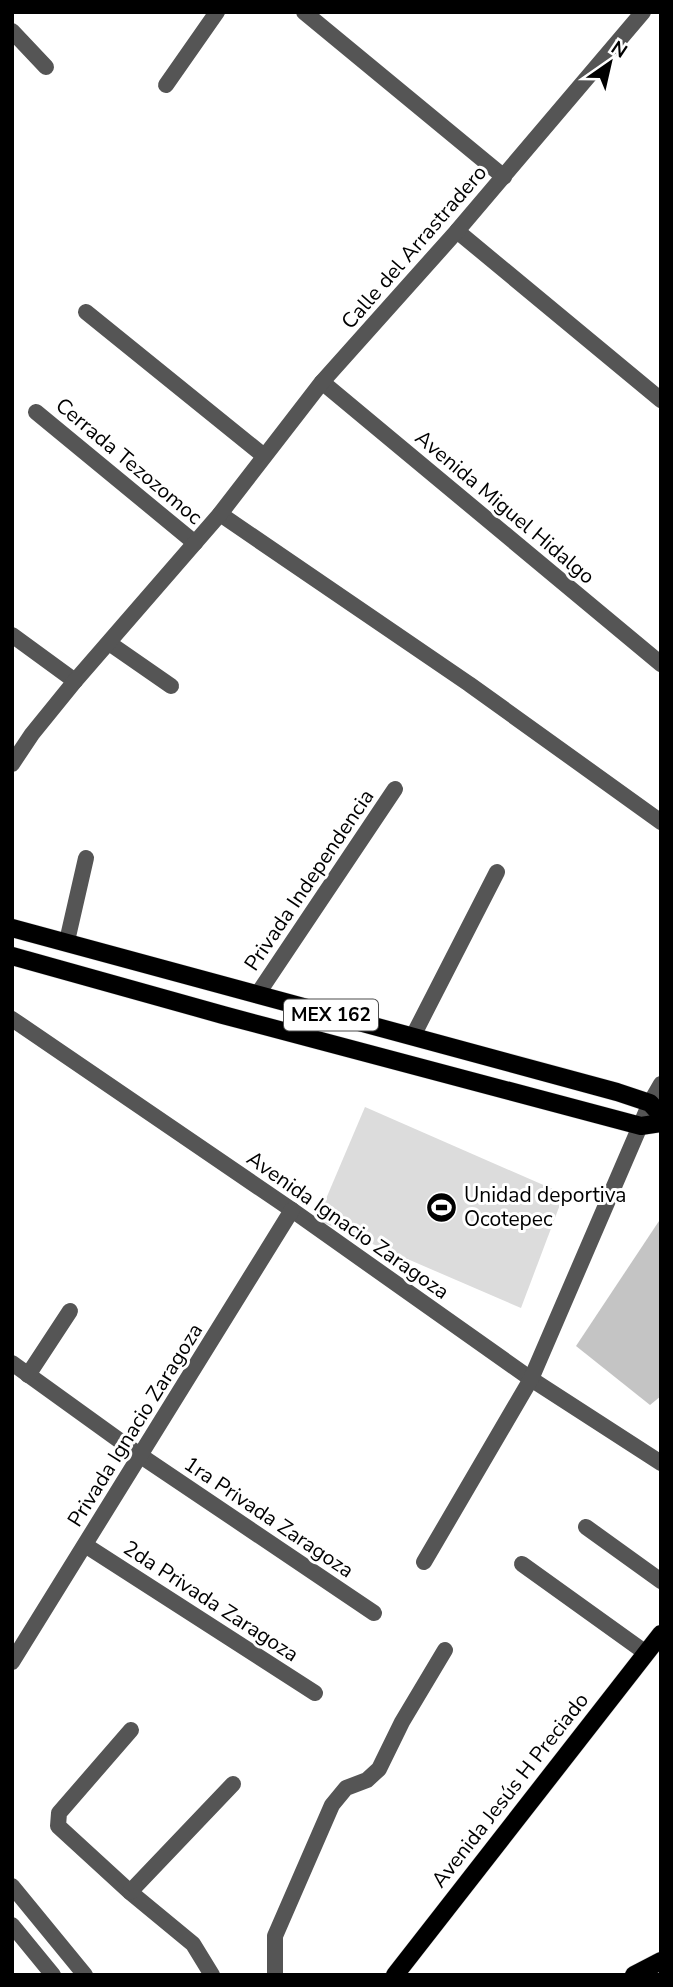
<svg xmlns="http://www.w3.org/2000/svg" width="673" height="1987" viewBox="0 0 673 1987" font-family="'Nunito Sans',sans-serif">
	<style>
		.green { fill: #dcdcdc }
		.building { fill: #c4c4c4 }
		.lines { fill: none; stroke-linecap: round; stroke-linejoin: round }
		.major-casing { stroke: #dbdbdb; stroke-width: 19 }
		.minor { stroke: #555; stroke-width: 16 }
		.major { stroke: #000; stroke-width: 18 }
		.labels { text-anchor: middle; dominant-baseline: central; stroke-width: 6; stroke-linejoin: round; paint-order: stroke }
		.shield { fill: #fff; stroke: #4c4c4c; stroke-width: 2 }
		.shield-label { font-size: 19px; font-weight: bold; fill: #000 }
		.street-label { font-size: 21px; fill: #000; stroke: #fff }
		.poi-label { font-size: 21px; fill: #000; stroke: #fff; text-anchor: start }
	</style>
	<rect width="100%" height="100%" fill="#fff"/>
	<polygon class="green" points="365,1107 564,1194 521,1308 317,1220"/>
	<polygon class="building" points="661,1218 661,1396 650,1405 576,1346"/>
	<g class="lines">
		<defs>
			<g id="major">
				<polyline points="12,928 617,1092 650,1103 661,1115"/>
				<polyline points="12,956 223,1015 641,1126 661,1123"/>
				<polyline points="395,1975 661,1634"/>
				<polyline points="634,1975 661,1961"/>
			</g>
		</defs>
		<use href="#major" class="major-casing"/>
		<g class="minor">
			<polyline points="304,12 504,177"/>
			<polyline points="12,31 46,67"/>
			<polyline points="166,85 217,12"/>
			<polyline points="457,231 661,400"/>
			<polyline points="86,312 264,456"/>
			<polyline points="322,382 661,664"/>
			<polyline points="36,412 195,543"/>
			<polyline points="220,514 469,684 661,822"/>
			<polyline points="12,635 75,681"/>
			<polyline points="109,643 171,686"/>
			<polyline points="12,764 32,734 75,681 220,514 322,382 457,231 643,12"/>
			<polyline points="67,941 86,858"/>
			<polyline points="257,995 395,789"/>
			<polyline points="12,1019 292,1210 531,1379 661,1463"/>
			<polyline points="413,1036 497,872"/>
			<polyline points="12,1363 141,1456 374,1613"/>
			<polyline points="28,1375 70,1311"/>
			<polyline points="586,1527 661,1581"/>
			<polyline points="85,1545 315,1693"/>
			<polyline points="424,1562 531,1379 650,1103 661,1084"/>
			<polyline points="522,1564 646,1653"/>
			<polyline points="12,1662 292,1210"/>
			<polyline points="131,1730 59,1813 58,1826 130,1892 193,1944 212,1975"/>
			<polyline points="12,1886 85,1975"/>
			<polyline points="130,1892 233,1784"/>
			<polyline points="12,1925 53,1975"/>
			<polyline points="275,1975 275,1936 332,1805 346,1788 367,1780 379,1769 402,1722 445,1650"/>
		</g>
		<use href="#major" class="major"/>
	</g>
	<defs>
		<symbol id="stadium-disc" viewBox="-11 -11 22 22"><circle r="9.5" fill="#000" stroke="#fff"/><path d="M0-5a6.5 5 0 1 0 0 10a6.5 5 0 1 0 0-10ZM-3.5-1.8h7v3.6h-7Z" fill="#fff"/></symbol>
	</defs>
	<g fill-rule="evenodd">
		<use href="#stadium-disc" x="424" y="1190" width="35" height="35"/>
	</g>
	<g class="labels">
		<rect class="shield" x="284" y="999.5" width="94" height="31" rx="5"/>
		<g class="shield-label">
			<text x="331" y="1015">MEX 162</text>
		</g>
		<g class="street-label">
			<text transform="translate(414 247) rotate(-49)">Calle del Arrastradero</text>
			<text transform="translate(129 461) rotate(40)">Cerrada Tezozomoc</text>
			<text transform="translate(505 507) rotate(40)">Avenida Miguel Hidalgo</text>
			<text transform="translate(309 880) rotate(-56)">Privada Independencia</text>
			<text transform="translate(348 1225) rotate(35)">Avenida Ignacio Zaragoza</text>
			<text transform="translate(135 1425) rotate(-58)">Privada Ignacio Zaragoza</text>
			<text transform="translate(269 1517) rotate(34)">1ra Privada Zaragoza</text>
			<text transform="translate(211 1601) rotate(33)">2da Privada Zaragoza</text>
			<text transform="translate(510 1790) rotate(-52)">Avenida Jesús H Preciado</text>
		</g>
		<g class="poi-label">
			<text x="464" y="1195">Unidad deportiva<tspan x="464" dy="24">Ocotepec</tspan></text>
		</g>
	</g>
	<rect width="673" height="1987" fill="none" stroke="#000000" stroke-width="28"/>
	<g transform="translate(610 63) rotate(34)" stroke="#ffffff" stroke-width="5" paint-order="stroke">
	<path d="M0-5L12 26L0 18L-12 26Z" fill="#000000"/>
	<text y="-10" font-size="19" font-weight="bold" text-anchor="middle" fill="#000000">N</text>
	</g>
</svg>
